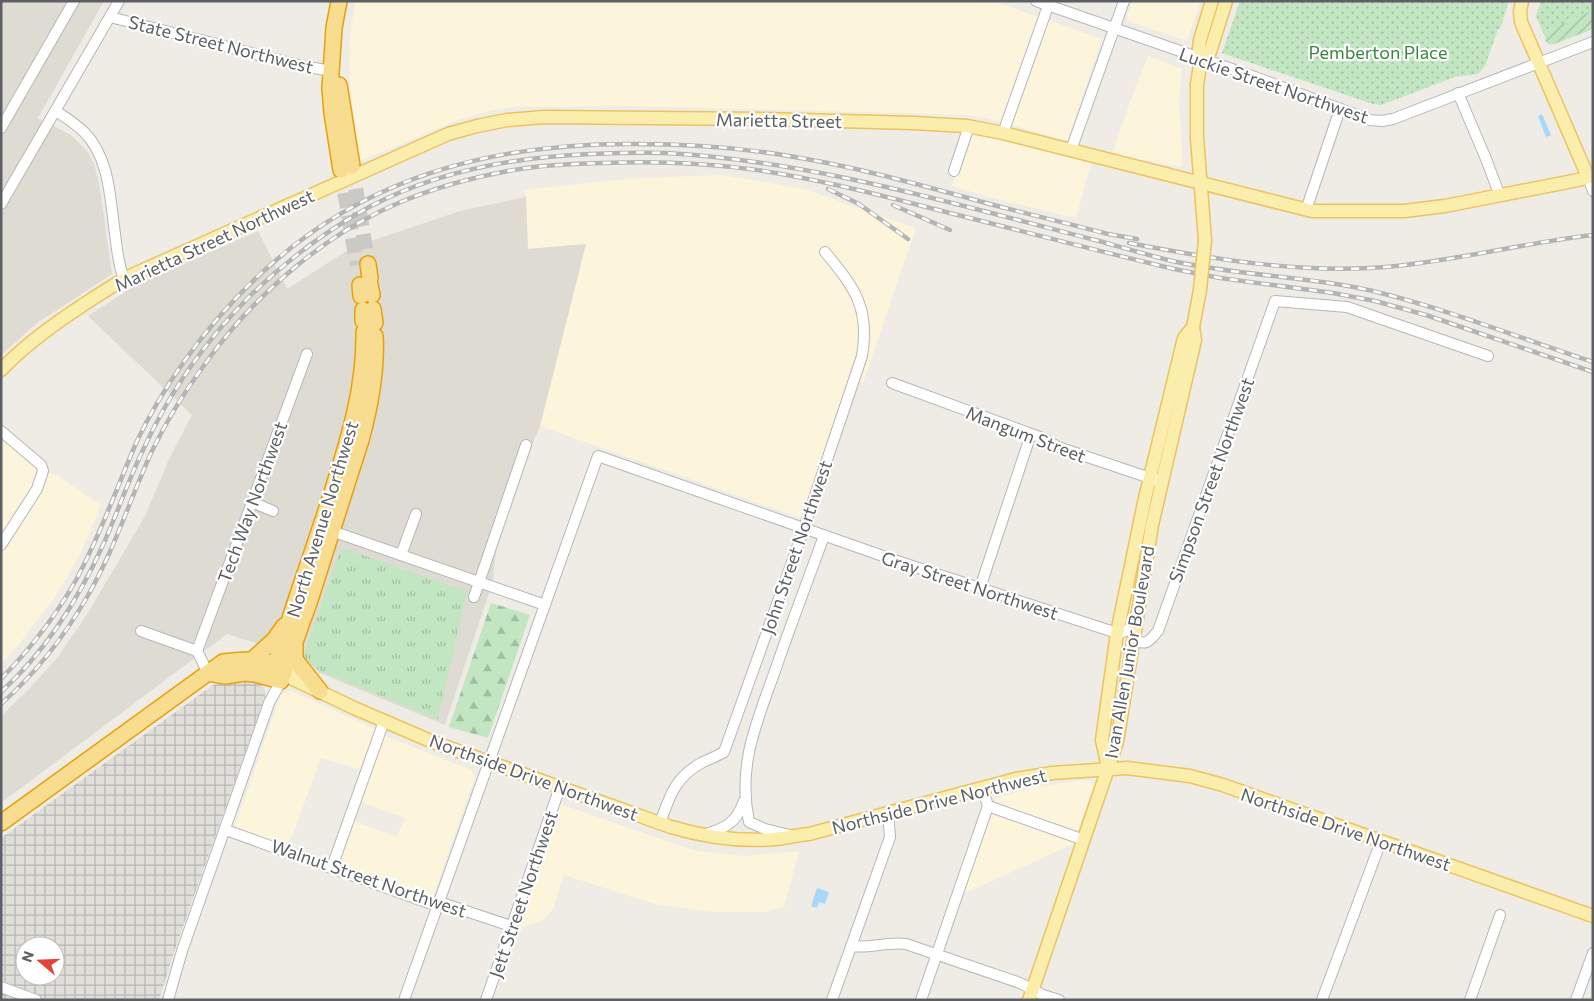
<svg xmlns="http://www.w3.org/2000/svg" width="1594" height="1001" viewBox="0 0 1594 1001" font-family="Commissioner,sans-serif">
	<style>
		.commercial { fill: #fcf4db }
		.industrial { fill: url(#industrial-grid); fill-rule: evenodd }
		.education { fill: #dedbd2 }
		.grass { fill: url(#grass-tufts) }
		.forest { fill: url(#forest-firs) }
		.park { fill: url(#park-dots) }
		.garden { fill: url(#garden-furrows) }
		.water { fill: #a7d8fb }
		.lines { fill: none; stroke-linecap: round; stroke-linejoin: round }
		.highway-tunnel { stroke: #cac9c4; stroke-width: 15; stroke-dasharray: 15 8; stroke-linecap: butt }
		.minor-casing { stroke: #b5b7bb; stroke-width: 12 }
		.major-casing { stroke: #ebc360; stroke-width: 15 }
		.highway-casing { stroke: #e8a00a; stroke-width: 18 }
		.minor { stroke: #fff; stroke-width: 10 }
		.major { stroke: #fbeeac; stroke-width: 12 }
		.highway { stroke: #f8dd91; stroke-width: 15 }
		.rail-casing { stroke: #b3b4b4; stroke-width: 4.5 }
		.rail { stroke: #fff; stroke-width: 2.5; stroke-dasharray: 8; stroke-linecap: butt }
		.major-bridge-casing { stroke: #ebc360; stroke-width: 15; stroke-linecap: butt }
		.major-bridge { stroke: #fbeeac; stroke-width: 12 }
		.labels { text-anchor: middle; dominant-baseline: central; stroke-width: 4.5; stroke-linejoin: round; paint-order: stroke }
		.street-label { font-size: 18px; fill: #5c6064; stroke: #fff }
		.park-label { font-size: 18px; fill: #3a863c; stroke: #fff }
	</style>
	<defs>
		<pattern id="industrial-grid" width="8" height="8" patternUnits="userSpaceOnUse" patternTransform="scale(1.25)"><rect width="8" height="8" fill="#e0ded9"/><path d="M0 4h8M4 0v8" fill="none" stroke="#b9b7b4"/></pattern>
		<pattern id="grass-tufts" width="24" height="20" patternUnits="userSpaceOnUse" patternTransform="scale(1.25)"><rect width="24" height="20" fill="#c2e5c2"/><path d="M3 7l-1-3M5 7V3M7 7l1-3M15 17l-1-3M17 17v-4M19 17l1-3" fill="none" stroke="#a1bda1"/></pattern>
		<pattern id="forest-firs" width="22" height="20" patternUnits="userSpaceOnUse" patternTransform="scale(1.25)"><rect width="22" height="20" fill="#c2e5c2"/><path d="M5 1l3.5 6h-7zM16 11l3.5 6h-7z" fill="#a1bda1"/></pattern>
		<pattern id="park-dots" width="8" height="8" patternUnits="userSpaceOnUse" patternTransform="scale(1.25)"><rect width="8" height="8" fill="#c2e5c2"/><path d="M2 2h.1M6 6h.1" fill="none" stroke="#a1bda1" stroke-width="1.8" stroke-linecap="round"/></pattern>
		<pattern id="garden-furrows" width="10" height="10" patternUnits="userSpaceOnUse" patternTransform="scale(1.25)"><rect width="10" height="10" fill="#c2e5c2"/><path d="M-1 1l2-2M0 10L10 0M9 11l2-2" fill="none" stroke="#a1bda1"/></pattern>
	</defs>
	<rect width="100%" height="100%" fill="#eeece4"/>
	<g class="commercial">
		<polygon points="355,1 993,1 1102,39 1068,139 1064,140 986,118 965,115 631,106 512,107 486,112 458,120 360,161 350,83 349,45"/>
		<polygon points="1133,1 1201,1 1187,41 1126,20"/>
		<polygon points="1148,56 1182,69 1179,101 1183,165 1180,167 1112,154 1130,102"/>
		<polygon points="970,131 1092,160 1076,218 992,198 952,186"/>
		<polygon points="723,175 804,189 916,228 863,383 851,379 803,519 540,426 586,244 527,249 526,197 524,190 638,178"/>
		<polygon points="1,438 39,470 57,475 101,505 82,551 55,597 16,648 1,664"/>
		<polygon points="287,691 291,691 377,730 362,770 321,758 288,847 234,829 280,696"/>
		<polygon points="383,735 471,770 475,777 433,897 335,865 351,820 397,837 405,818 359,801"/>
		<polygon points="1083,780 1090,781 1093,787 1073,844 961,895 996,798 1035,787"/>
		<polygon points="557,803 696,851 745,856 799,851 784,907 764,912 714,912 655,904 564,875 553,909 543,920 530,925 514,929"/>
	</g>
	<path class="industrial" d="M241 678 260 683 264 688 265 697 175 949 159 1000H1V838L213 685ZM25 946H55V976H25Z"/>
	<g class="education">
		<polygon points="1,1 104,1 38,118 71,135 88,152 94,164 99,182 112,274 37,323 1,355"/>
		<polygon points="526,197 528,249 586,244 540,426 498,530 493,581 445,725 320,673 301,657 227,634 1,803 1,716 30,688 57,658 88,613 145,516 169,459 192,415 88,316 136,285 258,231 287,289 345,252 374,240 460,211"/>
	</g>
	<polygon class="grass" points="348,550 467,591 438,719 320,671 303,656 340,552"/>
	<polygon class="forest" points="491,603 530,615 488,738 449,727"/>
	<g class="park">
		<polygon points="1240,1 1509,1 1500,29 1498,29 1485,66 1478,74 1455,77 1381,105 1373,104 1222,53"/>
		<polygon points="1541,1 1593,1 1593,29 1554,44 1548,44 1536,16"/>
	</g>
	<polygon class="garden" points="1593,10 1593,29 1554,44 1546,42 1545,40 1548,31"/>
	<g class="water">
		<polygon points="1542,114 1551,135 1546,137 1538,116"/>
		<polygon points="817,888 829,892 825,904 819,902 817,908 811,906"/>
	</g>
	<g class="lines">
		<g class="highway-tunnel">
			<polyline points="352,166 368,264"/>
			<polyline points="341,170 357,265"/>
		</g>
		<defs>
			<g id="minor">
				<polyline points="1036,1 1255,77 1370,120 1382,121 1393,119 1593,42"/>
				<polyline points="110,17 302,66 332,71"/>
				<polyline points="1458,93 1486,159 1500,196"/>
				<path d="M56 111C65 117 76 124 84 132 110 158 110 199 115 234 117 249 118 264 124 279"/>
				<polyline points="1,128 74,1"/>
				<polyline points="1003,133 1048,6"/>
				<polyline points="1071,150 1124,1"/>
				<polyline points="954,171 969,126"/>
				<polyline points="1588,177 1593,191"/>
				<polyline points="1,204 119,1"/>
				<polyline points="1306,210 1340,109"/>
				<polyline points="892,383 1045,439 1058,447 1156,480"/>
				<polyline points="1,431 41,465 43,471 37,489 1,545"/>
				<polyline points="252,502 273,511"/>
				<polyline points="326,529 545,605"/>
				<polyline points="401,555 416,514"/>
				<polyline points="980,588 1031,434"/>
				<polyline points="474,597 526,445"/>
				<polyline points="141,631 197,651 208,673"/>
				<path d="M1134 640C1147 646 1149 641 1158 631L1275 301 1347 307 1488 356"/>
				<polyline points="197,651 307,354"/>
				<polyline points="988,806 1084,840"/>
				<path d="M660 823C670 795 675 777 703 762 710 759 717 756 724 752L801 537 862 356C870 308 855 288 825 252"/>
				<polyline points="226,830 429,903 445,904 511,926"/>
				<path d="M703 835C725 828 736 824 744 801"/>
				<path d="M790 835 765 829 749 822C737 764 757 722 776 668 791 624 808 580 824 536"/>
				<polyline points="332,867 384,721"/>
				<path d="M851 946C869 949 888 941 906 944L1020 983 1043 995 1059 1000"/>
				<polyline points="1,987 36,1000"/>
				<polyline points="168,1000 182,951 269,703 281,681"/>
				<path d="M404 1000 598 456 900 562 1117 633C1128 632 1131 628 1135 619"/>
				<polyline points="486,1000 560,787"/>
				<polyline points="832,1000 890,837 888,813"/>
				<polyline points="921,1000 988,806 982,787"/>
				<polyline points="1322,1000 1381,841"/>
				<polyline points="1470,1000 1500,915"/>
				<polyline points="1576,1000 1593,953"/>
			</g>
			<g id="major">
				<polyline points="1522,1 1520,11 1521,22 1588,177"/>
				<polyline points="1201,59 1210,52 1226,1"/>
				<polyline points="1205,240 1197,138 1197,84 1201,59 1199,48 1200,40 1212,1"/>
				<path d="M1 370C25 345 51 326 80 307 97 296 114 284 132 275L448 134 477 126 507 120 544 117 763 119 913 123 967 126 1003 133 1312 211H1404L1445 206 1578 180 1593 176"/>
				<path d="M286 669 293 679 354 708 433 742 671 827C705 837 739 842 774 839 786 838 797 835 809 834L1016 779 1052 773 1127 768 1190 776 1223 785 1593 916"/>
				<polyline points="1108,767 1102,740 1117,633 1145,498 1184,338 1193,327"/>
				<polyline points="1029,1000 1117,742 1152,525 1195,340 1193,327"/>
			</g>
			<g id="highway">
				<polyline points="339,1 334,28 330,88 332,113 341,170"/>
				<polyline points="339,85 352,166"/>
				<polyline points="368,264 370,278"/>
				<polyline points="360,285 361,296"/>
				<polyline points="370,285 372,295"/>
				<polyline points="373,309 375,323"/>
				<polyline points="363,310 363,321"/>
				<polyline points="295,646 295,658 297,662 320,691"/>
				<polyline points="253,659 274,640 284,626"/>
				<path d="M208 673 225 676 244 673 255 674 281 681 310 600 361 440C370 407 377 371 375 336"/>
				<path d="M271 678C290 615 313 552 333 489 349 438 365 387 364 332"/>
				<path d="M1 823 223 662C249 659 259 658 285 668"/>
			</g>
		</defs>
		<use href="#minor" class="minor-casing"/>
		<use href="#major" class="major-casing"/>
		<use href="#highway" class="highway-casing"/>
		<use href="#minor" class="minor"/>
		<use href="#major" class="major"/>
		<use href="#highway" class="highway"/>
		<defs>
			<g id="rail">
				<polyline points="828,189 859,204 908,239"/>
				<polyline points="893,205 950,230"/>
				<path d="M1129 243C1213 259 1300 274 1386 267 1455 261 1523 243 1593 235"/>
				<path d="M1 679C30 649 56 616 76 580 100 536 117 487 137 441 150 414 166 387 183 363 296 204 442 143 634 144 692 144 749 148 806 159 858 168 909 182 961 196 1009 210 1059 221 1108 234L1137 239"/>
				<path d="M1 692C46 651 78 600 103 545 117 514 128 481 143 450 169 393 206 340 250 296 286 261 327 230 371 206 438 171 515 157 590 154 615 153 640 152 665 153 813 161 957 205 1099 241 1124 248 1148 255 1172 261 1240 276 1310 276 1377 292 1450 310 1522 339 1593 362"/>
				<path d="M1 704C35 674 64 637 87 597 114 551 130 499 152 451 167 420 185 391 205 364 248 303 312 245 379 212 417 193 461 180 503 172 536 165 571 164 604 163 655 161 707 163 757 170 817 179 876 194 934 209 1014 229 1094 250 1174 269L1220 278 1333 293 1375 301 1426 315 1593 372"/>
			</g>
		</defs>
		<use href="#rail" class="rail-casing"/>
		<use href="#rail" class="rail"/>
		<defs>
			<polyline id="major-bridge" points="1193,327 1200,290 1205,240"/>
		</defs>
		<use href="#major-bridge" class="major-bridge-casing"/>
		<use href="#major-bridge" class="major-bridge"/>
	</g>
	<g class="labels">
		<g class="street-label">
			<text transform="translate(221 44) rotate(14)">State Street Northwest</text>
			<text transform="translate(1274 85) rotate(19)">Luckie Street Northwest</text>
			<text transform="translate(779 120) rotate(1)">Marietta Street</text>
			<text transform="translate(214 240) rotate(-25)">Marietta Street Northwest</text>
			<text transform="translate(1026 434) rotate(21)">Mangum Street</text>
			<text transform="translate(1211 480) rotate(-70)">Simpson Street Northwest</text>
			<text transform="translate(252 502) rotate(-70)">Tech Way Northwest</text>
			<text transform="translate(322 519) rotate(-73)">North Avenue Northwest</text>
			<text transform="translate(796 547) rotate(-71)">John Street Northwest</text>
			<text transform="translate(970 585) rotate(18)">Gray Street Northwest</text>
			<text transform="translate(1129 652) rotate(-80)">Ivan Allen Junior Boulevard</text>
			<text transform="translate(534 777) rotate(20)">Northside Drive Northwest</text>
			<text transform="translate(939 801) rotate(-14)">Northside Drive Northwest</text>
			<text transform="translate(1346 829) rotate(19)">Northside Drive Northwest</text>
			<text transform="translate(369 878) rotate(19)">Walnut Street Northwest</text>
			<text transform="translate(523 894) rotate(-71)">Jett Street Northwest</text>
		</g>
		<g class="park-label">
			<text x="1378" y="52">Pemberton Place</text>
		</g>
	</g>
	<rect width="1594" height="1001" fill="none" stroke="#5c6064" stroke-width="5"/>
	<g transform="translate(40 961) rotate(289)"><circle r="24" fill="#ffffff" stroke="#bebfc1"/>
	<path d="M0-4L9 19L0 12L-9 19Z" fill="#e24237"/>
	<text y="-8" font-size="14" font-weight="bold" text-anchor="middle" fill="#5c6064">N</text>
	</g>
</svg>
